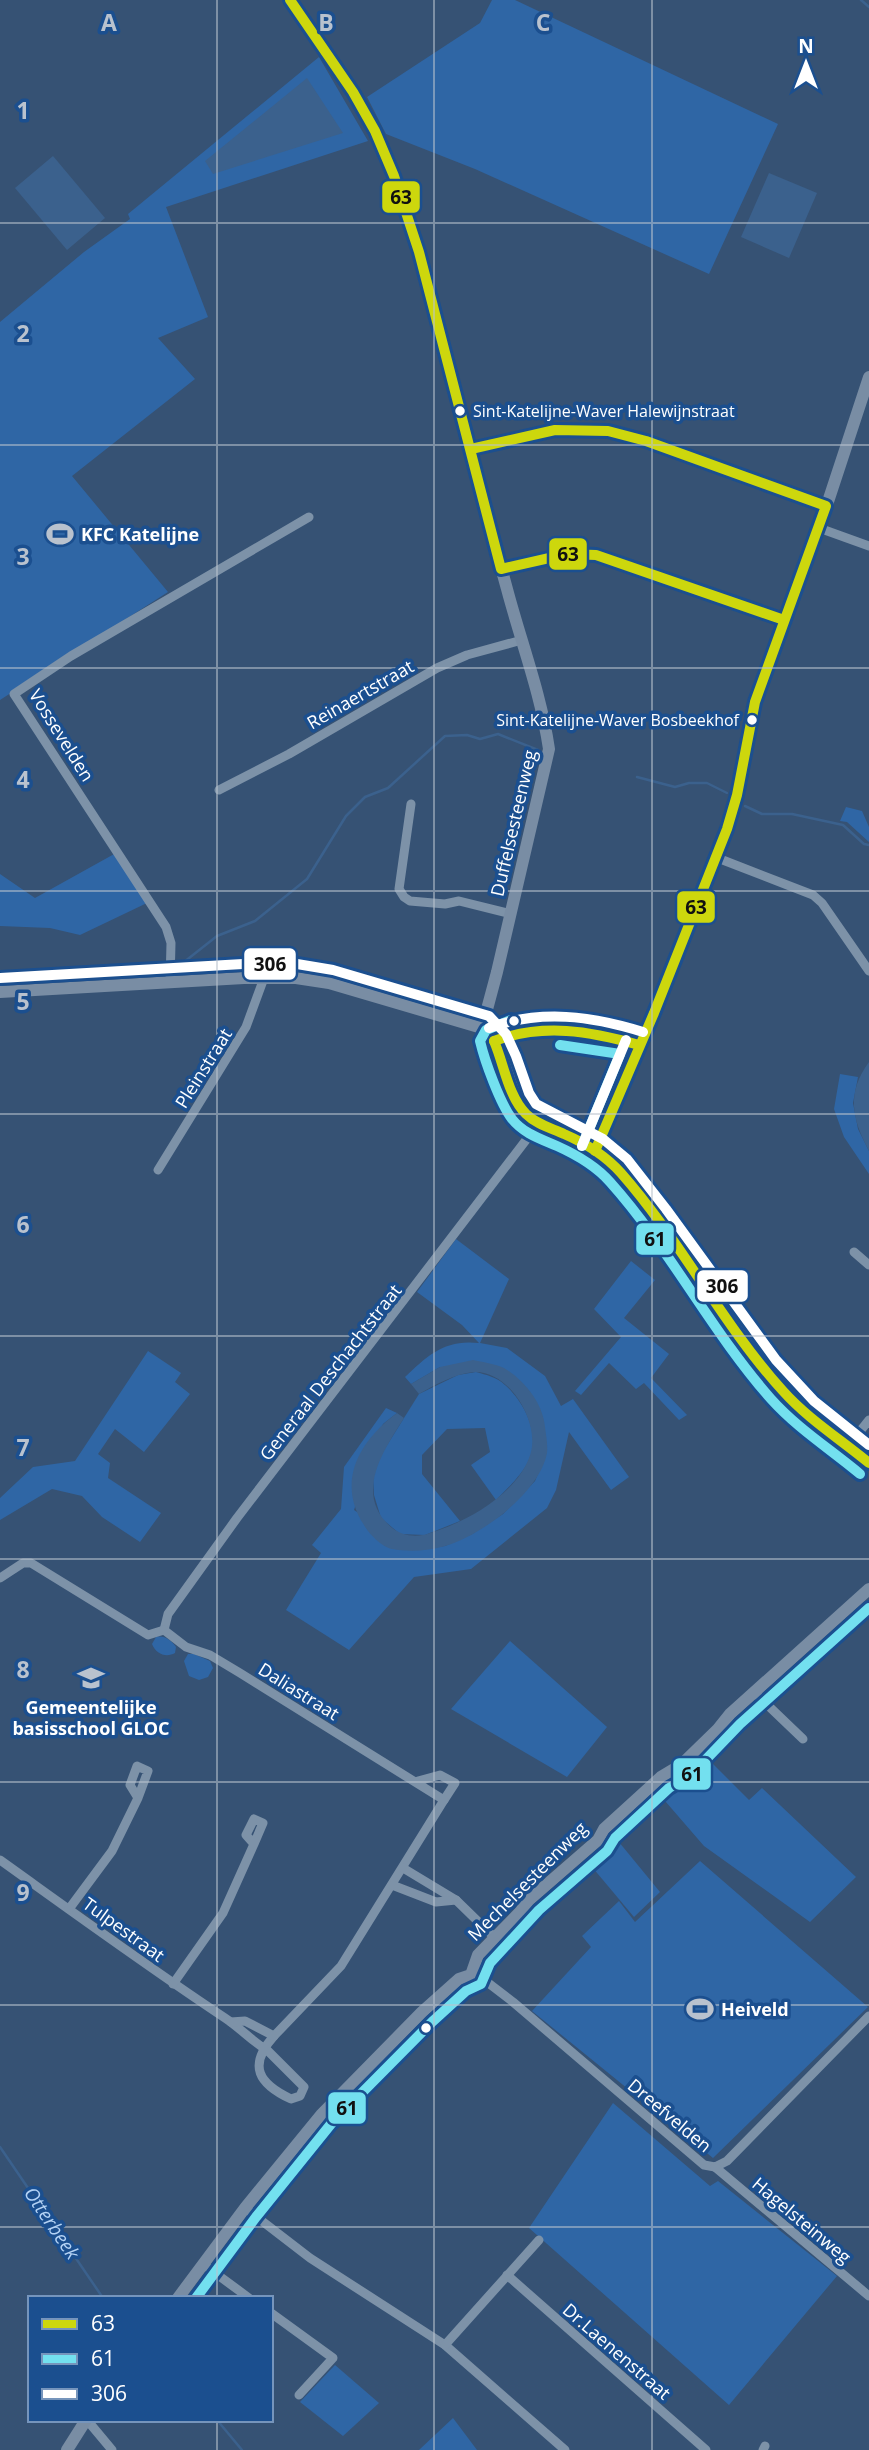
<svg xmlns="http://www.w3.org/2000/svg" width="869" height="2450" viewBox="0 0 869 2450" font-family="'Open Sans',sans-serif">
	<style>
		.green { fill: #2f66a5 }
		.water { fill: #3b618d }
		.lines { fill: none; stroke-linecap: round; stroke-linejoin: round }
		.stream { stroke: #3b618d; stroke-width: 2.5 }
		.street { stroke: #7d92a8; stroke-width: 9 }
		.secondary { stroke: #798da4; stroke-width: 12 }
		.bus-1-casing { stroke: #1b4f8f; stroke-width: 16 }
		.bus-2-casing { stroke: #1b4f8f; stroke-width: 16 }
		.bus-3-casing { stroke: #1b4f8f; stroke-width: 16 }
		.bus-1 { stroke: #cdd70d; stroke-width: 10 }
		.bus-2 { stroke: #73e0ef; stroke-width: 10 }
		.bus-3 { stroke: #fff; stroke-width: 10 }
		.grid { fill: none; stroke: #b9c2ce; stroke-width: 2; stroke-opacity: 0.55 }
		.bus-dot { fill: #fff; stroke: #1b4f8f; stroke-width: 2.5 }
		.labels { text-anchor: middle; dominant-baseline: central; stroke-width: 7; stroke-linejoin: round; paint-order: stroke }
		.bus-label { font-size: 16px; fill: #fff; stroke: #1b4f8f; text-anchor: start }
		.poi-label { font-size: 18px; font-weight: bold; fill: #fff; stroke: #1b4f8f; text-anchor: start }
		.street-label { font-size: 18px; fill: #fff; stroke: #1b4f8f }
		.water-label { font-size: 19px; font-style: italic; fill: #b5d3f5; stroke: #1b4f8f }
		.grid-label { font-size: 23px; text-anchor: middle; font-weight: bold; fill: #b9c2ce; stroke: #1b4f8f; stroke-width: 7; stroke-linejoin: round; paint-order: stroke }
		.line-badge { stroke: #1b4f8f; stroke-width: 2.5 }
		.pale-badge-label { font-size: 19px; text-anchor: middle; font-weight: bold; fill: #111 }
	</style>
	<rect width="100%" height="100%" fill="#365274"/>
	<g class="green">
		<polygon points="492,0 515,0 778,124 709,274 475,169 386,134 367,97 480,23"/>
		<polygon points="319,57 368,141 166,207 208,317 158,338 195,379 72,476 168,592 0,700 0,322 84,252 130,219 128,214"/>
		<polygon points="846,807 862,811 869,827 869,842 847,822 840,821"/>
		<polygon points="116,853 147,903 80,935 50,928 0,926 0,874 35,898"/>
		<polygon points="840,1074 858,1077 853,1103 858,1129 869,1151 869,1174 844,1137 834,1109"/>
		<path d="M456 1239 509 1279 480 1343 507 1348 545 1376 561 1406 573 1399 629 1477 611 1490 569 1432 556 1490 547 1508 471 1569 414 1577 349 1650 286 1610 321 1553 312 1545 341 1509 344 1467 386 1408 397 1413 383 1424 354 1510 416 1550 445 1546 472 1534 503 1514 535 1481 547 1452 503 1368 440 1367 411 1384 405 1377C428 1355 445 1339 479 1343L462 1325 417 1292Z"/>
		<polygon points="631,1261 655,1280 624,1318 669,1354 651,1378 687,1415 679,1420 644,1383 636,1389 609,1363 581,1395 575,1391 621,1337 594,1309"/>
		<polygon points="148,1351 181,1373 175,1382 190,1394 144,1452 115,1429 98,1454 110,1463 108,1478 161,1513 140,1542 102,1517 82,1496 52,1489 0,1520 0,1498 33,1467 75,1461"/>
		<path d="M476 1372C486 1375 497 1377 505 1385 524 1402 540 1433 530 1458 523 1474 508 1488 496 1500L471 1465 490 1452 485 1428 447 1429 422 1455V1474L460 1521 425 1535 400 1534 381 1518 374 1495 373 1477 379 1458 419 1394 458 1375Z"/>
		<path d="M156 1637C164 1635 171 1640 176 1647L175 1653C166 1658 156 1654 152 1644Z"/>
		<polygon points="510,1641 607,1727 567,1777 451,1709"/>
		<polygon points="188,1654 194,1654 210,1661 213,1668 208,1677 199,1680 189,1676 184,1661"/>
		<polygon points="702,1753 749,1800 762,1788 856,1877 810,1922 704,1846 659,1794"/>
		<polygon points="614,1836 660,1892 634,1917 587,1861"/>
		<polygon points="700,1861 868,2007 713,2158 532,2011 591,1947 582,1936 619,1901 635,1922"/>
		<polygon points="613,2103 710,2186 718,2181 837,2276 729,2405 529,2228"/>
		<polygon points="335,2365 379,2403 343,2436 300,2402"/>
		<polygon points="453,2418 477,2450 419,2450"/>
	</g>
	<g class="water">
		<polygon points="307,78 343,133 213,174 205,161"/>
		<polygon points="53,156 105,218 67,250 15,188"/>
		<polygon points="769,173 817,193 789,258 741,237"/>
		<path d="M869 1062V1151C852 1119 846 1093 869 1062Z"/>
		<path d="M473 1360C482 1362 495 1364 504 1368 524 1380 543 1403 545 1427 546 1435 548 1445 547 1453 540 1492 481 1536 445 1546 429 1551 408 1552 392 1549 382 1547 369 1534 364 1525 336 1482 359 1441 397 1413L404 1418C384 1450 353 1494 391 1527 401 1536 417 1538 430 1533 466 1522 515 1495 529 1458 543 1426 510 1369 473 1372 454 1374 435 1385 419 1394L411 1384 440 1367Z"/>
	</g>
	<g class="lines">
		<g class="stream">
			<polyline points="861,0 869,7"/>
			<polyline points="637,777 675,787 689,783 707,783 727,793"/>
			<polyline points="745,806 762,814 792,814 843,825 864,844 869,845"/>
			<polyline points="179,966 217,936 255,921 307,879 346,816 365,797 388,788 445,736 467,735 480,739 498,734 538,750"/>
			<polyline points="0,2147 103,2298"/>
			<polyline points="217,2420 242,2450"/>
		</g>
		<g class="street">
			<polyline points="471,449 555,430 582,429 608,431 646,441 826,506"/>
			<polyline points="819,528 869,546"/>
			<polyline points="501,569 567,554 596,555 784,620"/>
			<polyline points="219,790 289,754 437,668 467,655 522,640"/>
			<polyline points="411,804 399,889 404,897 410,901 445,904 459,901 511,914"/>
			<polyline points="715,857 813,895 822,903 869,971"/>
			<polyline points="170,983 171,943 166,927 14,694 71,656 309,517"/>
			<polyline points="158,1170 246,1027 264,978"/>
			<polyline points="854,1252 869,1265"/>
			<polyline points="848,1446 869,1420"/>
			<polyline points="0,1578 23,1563 31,1563 148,1635 164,1630"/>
			<polyline points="164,1630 168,1614 237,1518 539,1123"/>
			<polyline points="755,1693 803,1739"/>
			<polyline points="418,1781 440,1775 455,1783 444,1800"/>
			<path d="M0 1860C74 1913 148 1967 225 2018 240 2028 252 2041 268 2051L304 2087 300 2096 291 2099C259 2084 247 2066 274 2036L341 1966 444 1800 240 1673 210 1655 186 1647 164 1630"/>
			<polyline points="403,1868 456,1900 495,1938"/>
			<polyline points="392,1885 436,1902 456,1900"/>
			<polyline points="69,1909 112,1851 138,1798 130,1785 137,1766 148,1771 138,1798"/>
			<polyline points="471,1975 487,1982 513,2002 704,2165 715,2167 727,2161 869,2016"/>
			<polyline points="173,1984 223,1913 254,1844 246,1835 254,1819 263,1823 254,1844"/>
			<polyline points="231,2022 245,2021 274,2036"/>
			<polyline points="715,2167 869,2296"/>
			<polyline points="245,2208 310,2258 445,2345 565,2450"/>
			<polyline points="203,2264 249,2298"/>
			<polyline points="507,2275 706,2450"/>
			<polyline points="271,2313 333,2358 299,2395"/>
			<polyline points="445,2345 539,2240"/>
			<polyline points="87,2420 112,2450"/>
			<polyline points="763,2450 765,2446"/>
		</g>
		<g class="secondary">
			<path d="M290 0C324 48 361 96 384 151 398 184 408 218 419 252 449 364 476 477 507 589 521 642 541 694 549 749L497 972 482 1028"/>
			<polyline points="0,992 244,978 296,978 329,983 482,1028 494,1041 503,1060 516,1099 526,1114 539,1123 595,1151 617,1169 655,1217 765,1369 804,1411 869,1463"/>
			<path d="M494 1041C539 1020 594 1031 639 1045"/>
			<polyline points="595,1151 654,1013 727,829 737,795 755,702 821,523 869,377"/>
			<polyline points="178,2298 245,2208 321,2115 422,2012 459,1979 471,1975 478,1955 520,1912 529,1900 598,1840 604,1829 661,1777 681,1765 718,1729 730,1714 869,1589"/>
			<polyline points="67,2450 86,2420"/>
		</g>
		<defs>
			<g id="bus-1">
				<polyline points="290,0 353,92 375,131 394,176 419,252 501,569 567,554 596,555 784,620"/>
				<polyline points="471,449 555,430 608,431 646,441 826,506 755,702 737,795 727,829 654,1013 595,1151"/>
				<path d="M494 1041C504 1064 508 1096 526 1114 536 1124 551 1128 564 1134 585 1143 605 1155 621 1173 681 1241 722 1324 783 1391 808 1419 840 1439 869 1463"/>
				<path d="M494 1041C543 1023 590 1031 639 1045"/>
			</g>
			<g id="bus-2">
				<path d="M511 1020 486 1030 480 1041C485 1062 500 1103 512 1119 524 1134 541 1139 557 1146 577 1155 596 1166 610 1182 670 1249 711 1331 771 1399 797 1428 830 1449 860 1474"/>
				<polyline points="560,1045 620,1054 582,1146"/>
				<polyline points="196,2298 256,2217 331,2124 432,2022 466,1991 481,1984 490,1963 539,1910 607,1851 615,1838 669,1788 691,1775 740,1724 869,1608"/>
			</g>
			<g id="bus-3">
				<polyline points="0,978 243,964 297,964 333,970 489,1016 506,1034 516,1056 529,1093 536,1104 603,1139 627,1159 666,1209 776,1360 814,1401 869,1445"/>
				<path d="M489 1028C541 1009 591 1016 643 1032"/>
				<polyline points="582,1146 626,1040"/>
			</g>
		</defs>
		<use href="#bus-1" class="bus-1-casing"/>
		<use href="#bus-2" class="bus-2-casing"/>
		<use href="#bus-3" class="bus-3-casing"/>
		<use href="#bus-1" class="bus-1"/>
		<use href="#bus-2" class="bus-2"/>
		<use href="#bus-3" class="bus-3"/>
	</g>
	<path class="grid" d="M217 0V2298M434 0V2450M652 0V2450M0 223H869M0 445H869M0 668H869M0 891H869M0 1114H869M0 1336H869M0 1559H869M0 1782H869M0 2005H869M0 2227H869M217 2420V2450"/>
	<defs>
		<symbol id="stadium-bare" viewBox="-9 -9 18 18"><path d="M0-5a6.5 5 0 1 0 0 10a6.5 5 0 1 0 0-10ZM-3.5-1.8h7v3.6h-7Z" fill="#b9c2ce" stroke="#1b4f8f" stroke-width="2.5" paint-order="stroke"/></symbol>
		<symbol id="school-bare" viewBox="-9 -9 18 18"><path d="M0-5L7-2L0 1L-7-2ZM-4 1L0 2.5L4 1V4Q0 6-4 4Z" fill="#b9c2ce" stroke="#1b4f8f" stroke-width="2.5" paint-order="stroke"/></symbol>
	</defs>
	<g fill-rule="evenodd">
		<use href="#stadium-bare" x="41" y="515" width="38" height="38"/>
		<use href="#school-bare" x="72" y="1659" width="38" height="38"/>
		<use href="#stadium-bare" x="681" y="1990" width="38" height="38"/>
	</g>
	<g class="bus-dot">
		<circle cx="460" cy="411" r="6"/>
		<circle cx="752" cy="720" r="6"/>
		<circle cx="514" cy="1021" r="6"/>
		<circle cx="426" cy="2028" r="6"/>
	</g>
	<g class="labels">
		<g class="bus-label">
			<text x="473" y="411">Sint-Katelijne-Waver Halewijnstraat</text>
			<text x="739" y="720" text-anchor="end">Sint-Katelijne-Waver Bosbeekhof</text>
		</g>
		<g class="poi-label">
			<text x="81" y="534">KFC Katelijne</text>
			<text x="91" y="1707" text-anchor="middle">Gemeentelijke<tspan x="91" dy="21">basisschool GLOC</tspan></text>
			<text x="721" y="2009">Heiveld</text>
		</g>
		<g class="street-label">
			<text transform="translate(360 694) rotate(-30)">Reinaertstraat</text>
			<text transform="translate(62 735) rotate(58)">Vossevelden</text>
			<text transform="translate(513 823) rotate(-77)">Duffelsesteenweg</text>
			<text transform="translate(203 1068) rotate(-58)">Pleinstraat</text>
			<text transform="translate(330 1372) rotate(-52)">Generaal Deschachtstraat</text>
			<text transform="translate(299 1691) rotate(32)">Daliastraat</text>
			<text transform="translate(527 1881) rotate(-45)">Mechelsesteenweg</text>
			<text transform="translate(124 1929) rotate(36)">Tulpestraat</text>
			<text transform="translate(670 2115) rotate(40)">Dreefvelden</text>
			<text transform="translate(802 2220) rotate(40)">Hagelsteinweg</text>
			<text transform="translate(617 2351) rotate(41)">Dr.Laenenstraat</text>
		</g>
		<g class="water-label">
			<text transform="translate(52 2223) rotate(56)">Otterbeek</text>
		</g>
	</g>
	<g class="grid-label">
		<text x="109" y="31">A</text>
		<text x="326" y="31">B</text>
		<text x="543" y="31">C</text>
		<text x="23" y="119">1</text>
		<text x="23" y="342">2</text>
		<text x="23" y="565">3</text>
		<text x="23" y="788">4</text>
		<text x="23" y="1010">5</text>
		<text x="23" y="1233">6</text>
		<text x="23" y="1456">7</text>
		<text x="23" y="1678">8</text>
		<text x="23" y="1901">9</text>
	</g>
	<g class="line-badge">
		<rect x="381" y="180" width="40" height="34" rx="7" fill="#cdd70d"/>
		<rect x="548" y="537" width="40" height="34" rx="7" fill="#cdd70d"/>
		<rect x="676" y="890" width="40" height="34" rx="7" fill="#cdd70d"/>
		<rect x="243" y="947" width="54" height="34" rx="7" fill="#fff"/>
		<rect x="635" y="1222" width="40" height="34" rx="7" fill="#73e0ef"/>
		<rect x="696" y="1269" width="53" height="34" rx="7" fill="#fff"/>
		<rect x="672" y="1757" width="40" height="34" rx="7" fill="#73e0ef"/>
		<rect x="327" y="2091" width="40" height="34" rx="7" fill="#73e0ef"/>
	</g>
	<g class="pale-badge-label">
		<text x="401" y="204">63</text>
		<text x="568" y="561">63</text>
		<text x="696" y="914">63</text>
		<text x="270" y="971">306</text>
		<text x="655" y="1246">61</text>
		<text x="722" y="1293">306</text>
		<text x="692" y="1781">61</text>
		<text x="347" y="2115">61</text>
	</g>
	<rect x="28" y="2296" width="245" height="126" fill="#1b4f8f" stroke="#7695bc" stroke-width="2"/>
	<rect x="42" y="2319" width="35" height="10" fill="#cdd70d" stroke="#7695bc" stroke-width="2"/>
	<text x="91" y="2331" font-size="21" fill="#ffffff">63</text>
	<rect x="42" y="2354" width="35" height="10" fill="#73e0ef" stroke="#7695bc" stroke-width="2"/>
	<text x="91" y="2366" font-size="21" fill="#ffffff">61</text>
	<rect x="42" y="2389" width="35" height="10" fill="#ffffff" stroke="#7695bc" stroke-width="2"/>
	<text x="91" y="2401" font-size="21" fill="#ffffff">306</text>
	<g transform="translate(806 63)" stroke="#1b4f8f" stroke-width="5" paint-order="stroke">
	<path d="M0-5L12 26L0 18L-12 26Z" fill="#ffffff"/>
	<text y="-10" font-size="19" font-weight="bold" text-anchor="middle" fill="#ffffff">N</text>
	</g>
</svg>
